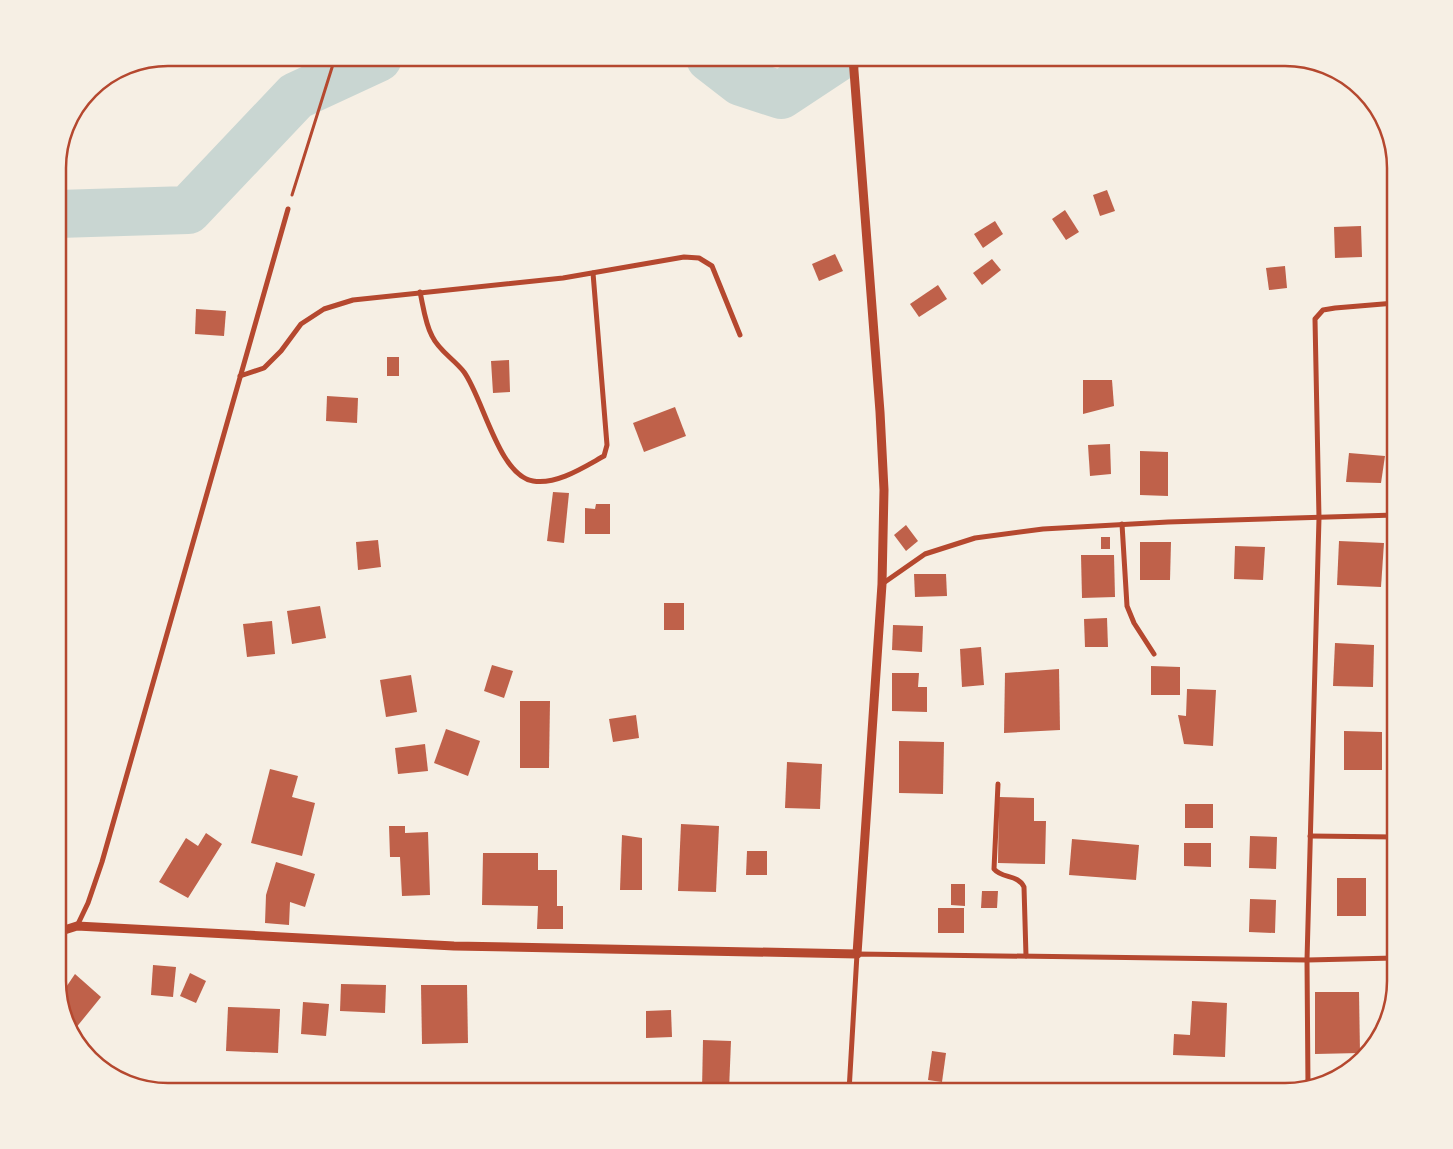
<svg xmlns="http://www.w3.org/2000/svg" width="1453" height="1149" viewBox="0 0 1453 1149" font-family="Cabin,sans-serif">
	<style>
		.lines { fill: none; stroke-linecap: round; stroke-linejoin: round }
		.river { stroke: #c9d6d2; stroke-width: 48 }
		.building { fill: #bf614a }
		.path { stroke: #b5482f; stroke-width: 3 }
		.minor { stroke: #b5482f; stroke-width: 5 }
		.tertiary { stroke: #b5482f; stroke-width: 9 }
		.rim { fill: none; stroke: #b5482f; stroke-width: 2.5 }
	</style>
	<rect width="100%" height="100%" fill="#f6efe4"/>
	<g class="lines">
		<g class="river">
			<polyline points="710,58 741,82 781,95 837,58"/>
			<polyline points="58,214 188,210 296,96 378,58"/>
		</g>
	</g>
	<g class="building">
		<polygon points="1107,190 1115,211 1100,216 1093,195"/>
		<polygon points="1065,210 1079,232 1066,240 1052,219"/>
		<polygon points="995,221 1003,234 983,248 974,234"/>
		<polygon points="1361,226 1362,257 1335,258 1334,227"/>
		<polygon points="835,254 843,271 819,281 812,264"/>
		<polygon points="992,259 1001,270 982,285 973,273"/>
		<polygon points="1285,266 1287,288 1269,290 1266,268"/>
		<polygon points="938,285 947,299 919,317 910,304"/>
		<polygon points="196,309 226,311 224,336 195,334"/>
		<rect x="387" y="357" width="12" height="19"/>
		<polygon points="509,360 510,392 493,393 491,361"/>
		<polygon points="1083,380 1112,380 1114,406 1083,414"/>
		<polygon points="327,396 358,398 357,423 326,421"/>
		<polygon points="675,407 686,436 644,452 633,423"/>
		<polygon points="1110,444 1111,474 1090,476 1088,445"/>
		<polygon points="1140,451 1168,452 1168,496 1140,495"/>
		<polygon points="1349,453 1385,456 1381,483 1346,482"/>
		<polygon points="553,492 569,493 564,543 547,541"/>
		<polygon points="596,504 610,504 610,534 585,534 585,508 595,509"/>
		<polygon points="906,525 918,541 906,551 894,535"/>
		<rect x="1101" y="537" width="9" height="12"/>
		<polygon points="378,540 381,567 358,570 356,542"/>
		<polygon points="1339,541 1384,543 1381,587 1337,585"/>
		<polygon points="1140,542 1171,542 1170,580 1140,580"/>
		<polygon points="1235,546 1265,547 1263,580 1234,579"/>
		<polygon points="1081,555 1114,555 1115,597 1082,598"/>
		<polygon points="914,574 946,574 947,596 915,597"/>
		<rect x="664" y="603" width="20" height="27"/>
		<polygon points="320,606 326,638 292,644 287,611"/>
		<polygon points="1107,618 1108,647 1085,647 1084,619"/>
		<polygon points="272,621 275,654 247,657 243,624"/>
		<polygon points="893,625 923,626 922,652 892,650"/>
		<polygon points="1335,643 1374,645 1373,687 1333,686"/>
		<polygon points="981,647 984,685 962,687 960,649"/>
		<polygon points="492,665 513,671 504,698 484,691"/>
		<polygon points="1151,666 1180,667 1180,695 1151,695"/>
		<polygon points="1059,669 1060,730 1004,733 1005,673"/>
		<polygon points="892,673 919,673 918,687 927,687 927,712 892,711"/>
		<polygon points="411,675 417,712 386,717 380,680"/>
		<polygon points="1187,689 1216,690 1213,746 1184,744 1178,715 1186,716"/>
		<polygon points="520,701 550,701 549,768 520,768"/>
		<polygon points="636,715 639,738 613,742 609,719"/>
		<polygon points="446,729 480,741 468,776 434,763"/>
		<polygon points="1344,731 1382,732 1382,770 1344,770"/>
		<polygon points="899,741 944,742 943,794 899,793"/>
		<polygon points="425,744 428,771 398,774 395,748"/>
		<polygon points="787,762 822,764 820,809 785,808"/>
		<polygon points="270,769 298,776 292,797 315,803 302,856 251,843"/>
		<polygon points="58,772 64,774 58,790"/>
		<polygon points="999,797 1034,798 1034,821 1046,821 1045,864 998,863"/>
		<rect x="1185" y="804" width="28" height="24"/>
		<polygon points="681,824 719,826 716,892 678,891"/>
		<polygon points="389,826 405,826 405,833 428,832 430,895 402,896 400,857 390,857"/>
		<polygon points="206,833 222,844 188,898 159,882 186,838 198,846"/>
		<polygon points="622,835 642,838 642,890 620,890"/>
		<polygon points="1250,836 1277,837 1276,869 1249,868"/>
		<polygon points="1072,839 1139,845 1136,880 1069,875"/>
		<polygon points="1184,843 1211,843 1211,867 1184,866"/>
		<polygon points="747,851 767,851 767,875 746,875"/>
		<polygon points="483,853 538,853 538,870 557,870 557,906 563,906 563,929 537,929 538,906 482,905"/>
		<polygon points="276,862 315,874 305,907 290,902 289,925 265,923 266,895"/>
		<rect x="1389" y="865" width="6" height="18"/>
		<rect x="1337" y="878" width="29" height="38"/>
		<polygon points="951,884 965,884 965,906 951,905"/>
		<polygon points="982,891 998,891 997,908 981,908"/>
		<polygon points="1250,899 1276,900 1275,933 1249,932"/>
		<rect x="938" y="908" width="26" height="25"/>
		<polygon points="153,965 176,967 173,997 151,995"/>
		<polygon points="190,973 206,981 196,1003 180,996"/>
		<polygon points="75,974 101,997 75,1029 67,1023 60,996"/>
		<polygon points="58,977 66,983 59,993 58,988"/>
		<polygon points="341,984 386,985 385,1013 340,1011"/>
		<polygon points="421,985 467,985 468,1043 422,1044"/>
		<polygon points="1315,992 1359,992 1360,1053 1315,1054"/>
		<polygon points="1192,1001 1227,1003 1225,1057 1173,1055 1174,1034 1190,1035"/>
		<polygon points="303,1002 329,1004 326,1036 301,1034"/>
		<polygon points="228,1007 280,1009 278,1053 226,1051"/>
		<polygon points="671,1010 672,1037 646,1038 646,1011"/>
		<polygon points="703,1040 731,1041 729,1090 702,1089"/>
		<polygon points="932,1051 946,1053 942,1082 928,1080"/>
		<rect x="425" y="1084" width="24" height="7"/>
	</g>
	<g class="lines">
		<polyline class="path" points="292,195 335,58"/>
		<g class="minor">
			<path d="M420 292C423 305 425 323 432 336 439 351 454 359 464 372 483 398 499 476 533 481 557 485 584 467 604 456L607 445 593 273"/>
			<polyline points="240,376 264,368 281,351 301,324 324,309 353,300 563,278 684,257 699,258 712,266 740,335"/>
			<polyline points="1122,524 1127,606 1134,623 1154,654"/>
			<polyline points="882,584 925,554 975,538 1043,529 1168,522 1395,515"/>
			<path d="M998 784 994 869C1002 879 1018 874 1024 887L1026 956"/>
			<polyline points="1310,836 1395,837"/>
			<polyline points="77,926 88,903 102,862 288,209"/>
			<polyline points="1391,1006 1393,958"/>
			<polyline points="1308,1086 1307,960 1319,518 1315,319 1323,310 1335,308 1395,303"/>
			<polyline points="849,1091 857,954 1307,960 1395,958"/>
		</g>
		<polyline class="tertiary" points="58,932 77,926 454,946 857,954 882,584 884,490 880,412 853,58"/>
	</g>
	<path d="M0 0H1453V1149H0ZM168 66H1285A102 102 0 0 1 1387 168V981A102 102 0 0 1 1285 1083H168A102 102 0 0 1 66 981V168A102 102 0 0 1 168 66Z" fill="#f6efe4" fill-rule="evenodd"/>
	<path class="rim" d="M168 66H1285A102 102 0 0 1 1387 168V981A102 102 0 0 1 1285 1083H168A102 102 0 0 1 66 981V168A102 102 0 0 1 168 66Z"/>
</svg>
